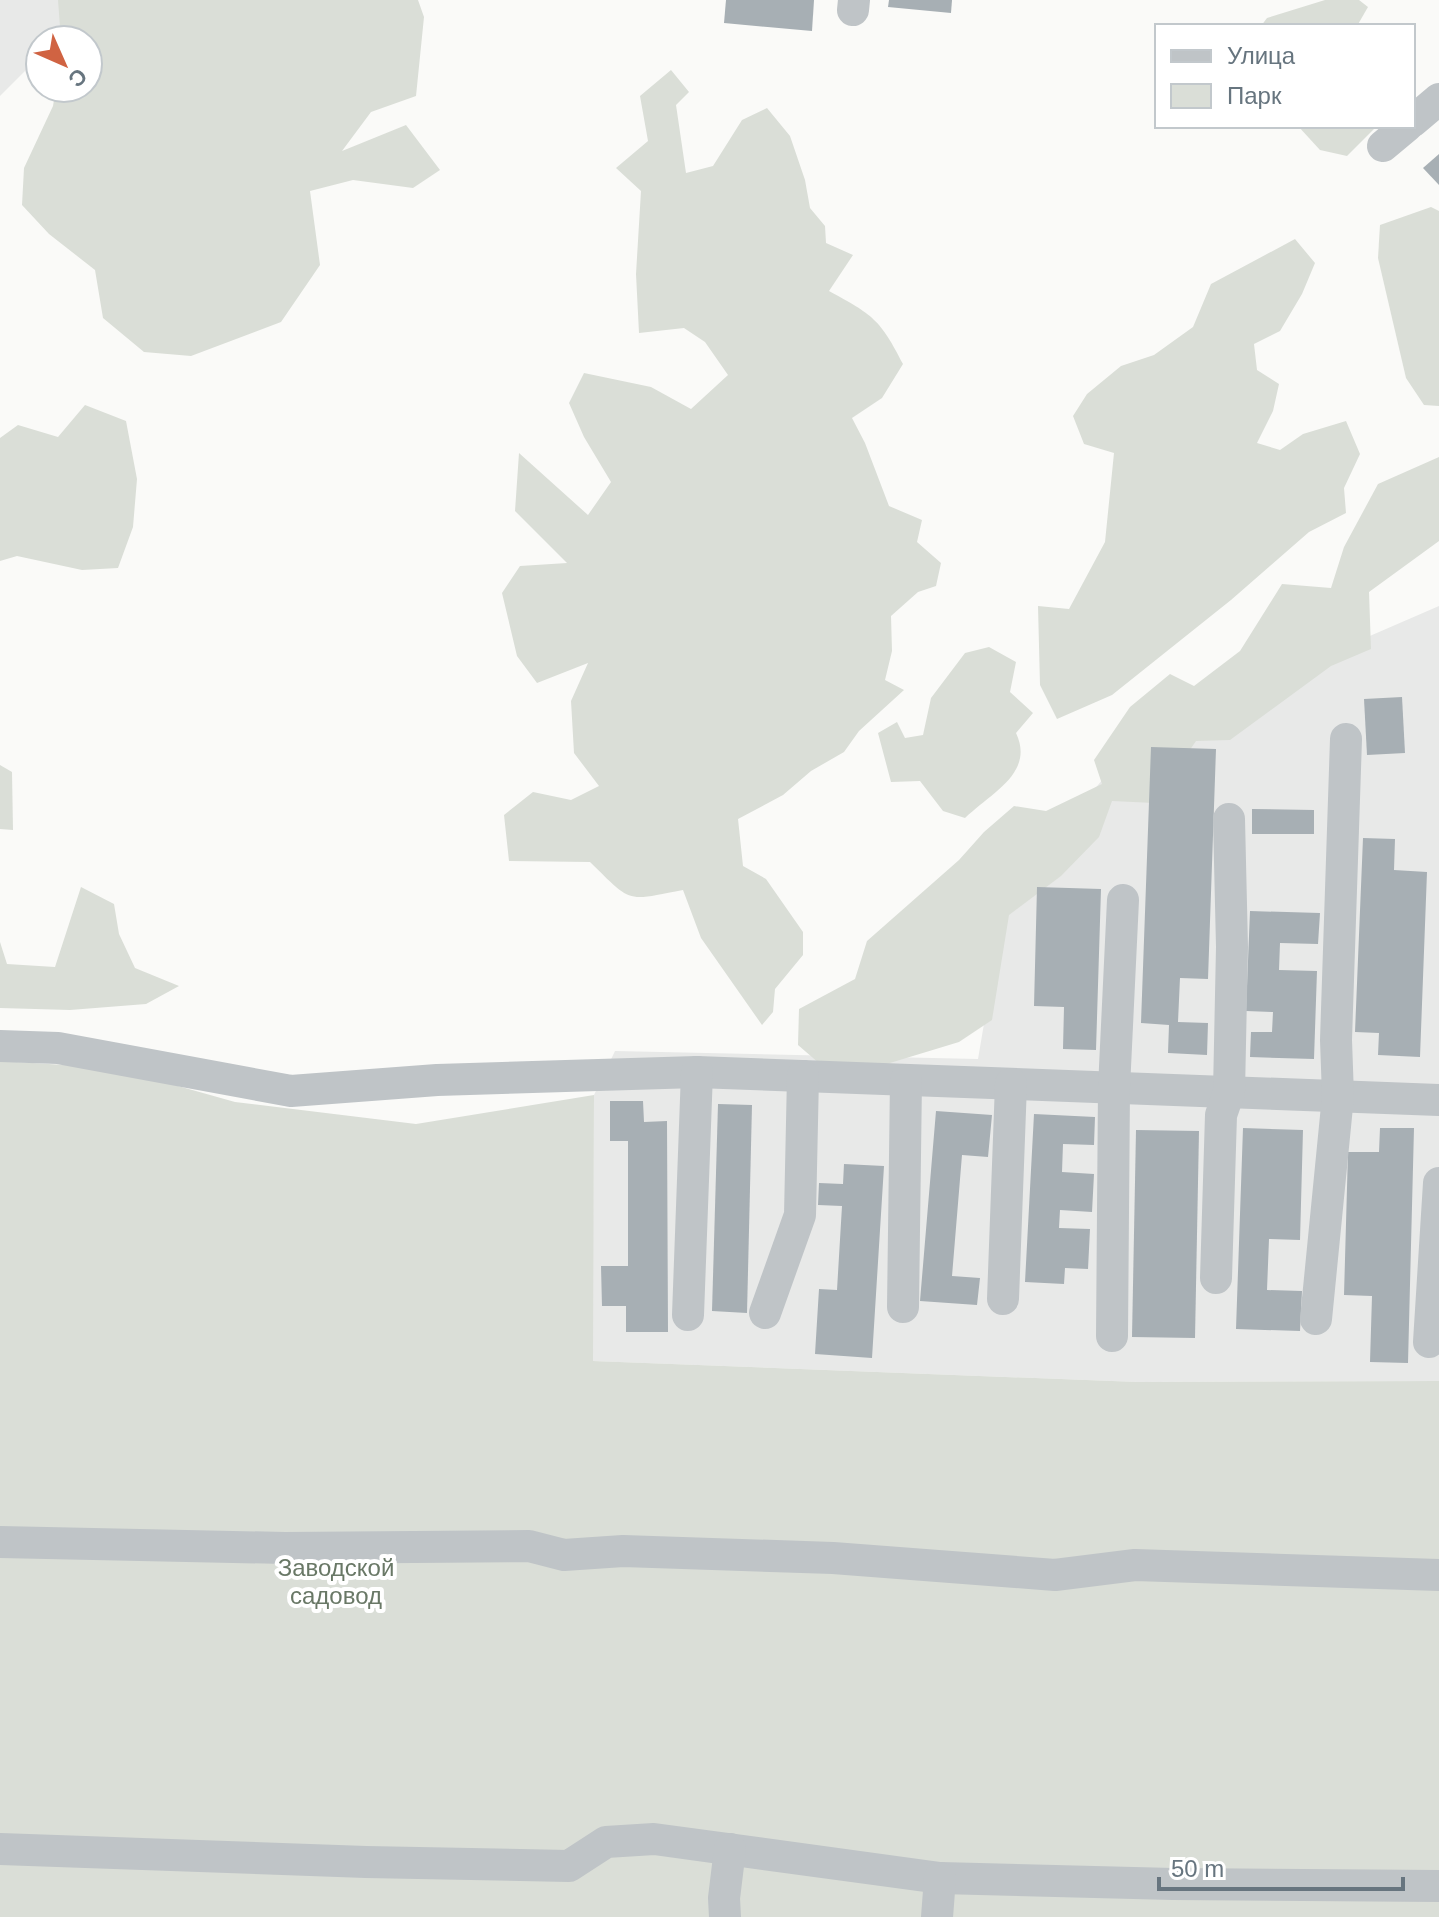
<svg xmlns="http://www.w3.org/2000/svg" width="1439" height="1917" viewBox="0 0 1439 1917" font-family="Arial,sans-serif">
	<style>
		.built { fill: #e8e9e8 }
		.green { fill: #daded7 }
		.building { fill: #a7afb4 }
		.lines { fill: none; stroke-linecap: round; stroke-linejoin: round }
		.minor { stroke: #bfc4c7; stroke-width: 32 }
		.labels { text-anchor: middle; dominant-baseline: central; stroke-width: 8; stroke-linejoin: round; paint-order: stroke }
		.park-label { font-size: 24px; fill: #697866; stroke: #fff }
	</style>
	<rect width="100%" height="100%" fill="#fafaf8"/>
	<g class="built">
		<polygon points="0,0 95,0 56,40 40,40 40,56 0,96"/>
		<polygon points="1439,606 1439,1381 1138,1382 592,1361 594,1095 615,1051 978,1059 1006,895 1139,736"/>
	</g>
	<g class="green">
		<polygon points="58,0 418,0 424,17 416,96 371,112 342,151 406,125 440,170 413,188 353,180 310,191 320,265 281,322 191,356 144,352 103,318 95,270 49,234 22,205 24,168 53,106 56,88 88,88 88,40 61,40"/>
		<polygon points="1325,0 1359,0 1368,7 1357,26 1261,26 1267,18"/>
		<path d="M671 70 689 92 676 105 686 173 713 166 742 120 767 108 790 136 805 180 810 208 825 226 826 243 853 255 829 291C873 315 880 319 903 364L882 398 852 418 865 443 889 506 922 520 917 542 941 563 936 586 918 592 891 616 892 651 885 680 904 690 859 731 844 752 811 771 783 795 738 819 743 866 766 879 803 932V955L775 989 773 1012 762 1025 701 938 683 890C625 901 633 904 590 862L509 861 504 815 533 792 571 800 599 786 574 753 571 701 588 663 537 683 517 656 502 593 520 566 567 563 515 511 519 453 588 515 611 482 584 437 569 403 584 373 651 387 691 409 728 375 705 342 684 328 639 333 636 274 641 191 616 168 648 141 640 96Z"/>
		<polygon points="1298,126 1377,126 1347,156 1320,150"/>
		<polygon points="1431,207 1439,211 1439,406 1424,405 1406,378 1378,258 1380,225"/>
		<polygon points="1295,239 1315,263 1302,294 1280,331 1254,344 1257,370 1279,384 1273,411 1257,443 1280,450 1303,434 1346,421 1360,454 1344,488 1346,513 1309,532 1231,600 1112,695 1057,719 1040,685 1038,606 1069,609 1105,542 1114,453 1084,444 1073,416 1087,394 1121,366 1154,355 1193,327 1211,284"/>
		<polygon points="85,405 126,421 137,479 133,527 118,568 82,570 17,556 0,561 0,438 18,425 58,437"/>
		<polygon points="1439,457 1439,541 1369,592 1371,649 1331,666 1230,740 1196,741 1154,803 1112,801 1099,837 1061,876 1009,915 992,1020 959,1042 880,1066 820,1064 798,1045 799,1009 855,979 867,941 959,860 984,832 1014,806 1046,811 1102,784 1094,760 1130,707 1170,674 1194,686 1240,651 1282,584 1331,588 1344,547 1378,484"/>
		<path d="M989 647 1016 662 1010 692 1033 713 1016 733C1035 773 991 793 965 818L943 811 920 781 891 782 878 733 897 722 905 738 923 735 931 698 965 653Z"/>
		<polygon points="0,765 12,772 13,830 0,829"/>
		<polygon points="81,887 114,904 119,934 135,968 179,986 146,1004 70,1010 0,1008 0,942 7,964 55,967"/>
		<polygon points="0,1061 114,1068 235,1102 416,1124 594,1095 593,1361 1138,1382 1439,1381 1439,1917 0,1917"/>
	</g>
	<g class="building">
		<polygon points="726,0 814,0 812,31 724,23"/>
		<polygon points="889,0 952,0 951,13 888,7"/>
		<polygon points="1439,154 1439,185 1423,168"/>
		<polygon points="1402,697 1405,753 1367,755 1364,699"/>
		<polygon points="1151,747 1216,749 1208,979 1180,978 1178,1022 1208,1023 1207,1055 1168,1053 1169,1025 1141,1023"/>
		<polygon points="1252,809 1314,810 1314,834 1252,834"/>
		<polygon points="1363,838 1395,839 1394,870 1427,872 1420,1057 1378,1055 1379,1033 1355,1032"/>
		<polygon points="1037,887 1101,889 1096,1050 1063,1049 1064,1007 1034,1006"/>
		<polygon points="1250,911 1320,913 1318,944 1280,943 1279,970 1317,971 1314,1059 1250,1057 1251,1032 1272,1032 1273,1012 1246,1011"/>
		<polygon points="610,1101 643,1101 644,1122 667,1121 668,1332 626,1332 626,1306 602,1306 601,1266 628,1266 628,1141 610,1141"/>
		<polygon points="718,1104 752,1105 747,1313 712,1311"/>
		<polygon points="936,1111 992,1115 988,1157 962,1155 952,1276 980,1278 977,1305 920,1301"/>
		<polygon points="1034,1114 1095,1117 1094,1145 1063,1144 1062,1172 1094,1174 1092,1212 1060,1210 1059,1228 1090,1229 1088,1269 1065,1268 1064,1284 1025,1282"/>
		<polygon points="1243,1128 1303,1130 1300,1240 1269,1239 1267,1290 1302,1291 1300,1331 1236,1329"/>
		<polygon points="1380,1128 1414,1128 1408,1363 1370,1362 1372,1296 1344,1295 1348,1152 1379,1152"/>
		<polygon points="1136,1130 1199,1131 1195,1338 1132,1337"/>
		<polygon points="844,1164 884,1166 872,1358 815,1354 819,1289 837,1290 842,1206 818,1205 819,1183 843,1184"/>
	</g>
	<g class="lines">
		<g class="minor">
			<polyline points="853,10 854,0"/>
			<polyline points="1413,121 1439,99"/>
			<polyline points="1383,146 1407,126"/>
			<polyline points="0,1046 58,1048 291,1091 437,1080 697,1072 1439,1100"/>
			<polyline points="1216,1278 1221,1115 1229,1092 1232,947 1229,819"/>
			<polyline points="1003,1299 1011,1084"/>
			<polyline points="903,1307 906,1080"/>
			<polyline points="765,1313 800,1215 803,1076"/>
			<polyline points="688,1315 697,1072"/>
			<polyline points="1316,1319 1338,1096 1336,1040 1346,739"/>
			<polyline points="1112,1336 1114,1088 1123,900"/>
			<polyline points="1429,1342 1439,1183"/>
			<polyline points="0,1542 285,1548 529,1546 564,1555 623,1551 833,1558 1055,1575 1135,1565 1439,1575"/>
			<polyline points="0,1849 366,1862 569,1866 606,1842 654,1839 940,1878 1173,1884 1439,1886"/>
			<polyline points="725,1917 724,1898 730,1849"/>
			<polyline points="937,1917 940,1878"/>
		</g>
	</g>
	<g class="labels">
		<g class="park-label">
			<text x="336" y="1567">Заводской<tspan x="336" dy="28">садовод</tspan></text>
		</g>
	</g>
	<rect x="1155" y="24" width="260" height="104" fill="#ffffff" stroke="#c2c8cc" stroke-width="2"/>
	<rect x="1171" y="50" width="40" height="12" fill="#bfc4c7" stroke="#c2c8cc" stroke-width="2"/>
	<text x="1227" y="64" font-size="24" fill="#67757f">Улица</text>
	<rect x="1171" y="84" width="40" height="24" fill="#daded7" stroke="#c2c8cc" stroke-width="2"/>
	<text x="1227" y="104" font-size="24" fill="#67757f">Парк</text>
	<g transform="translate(64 64) rotate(135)"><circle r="38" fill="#ffffff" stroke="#c2c8cc" stroke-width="2"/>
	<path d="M0-6L14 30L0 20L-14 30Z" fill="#d06342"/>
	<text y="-12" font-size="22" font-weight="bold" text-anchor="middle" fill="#67757f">С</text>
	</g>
	<path d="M1159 1877v12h244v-12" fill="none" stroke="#67757f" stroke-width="4"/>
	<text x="1171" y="1877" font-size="24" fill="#67757f" stroke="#ffffff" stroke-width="6" paint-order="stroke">50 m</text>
</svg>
